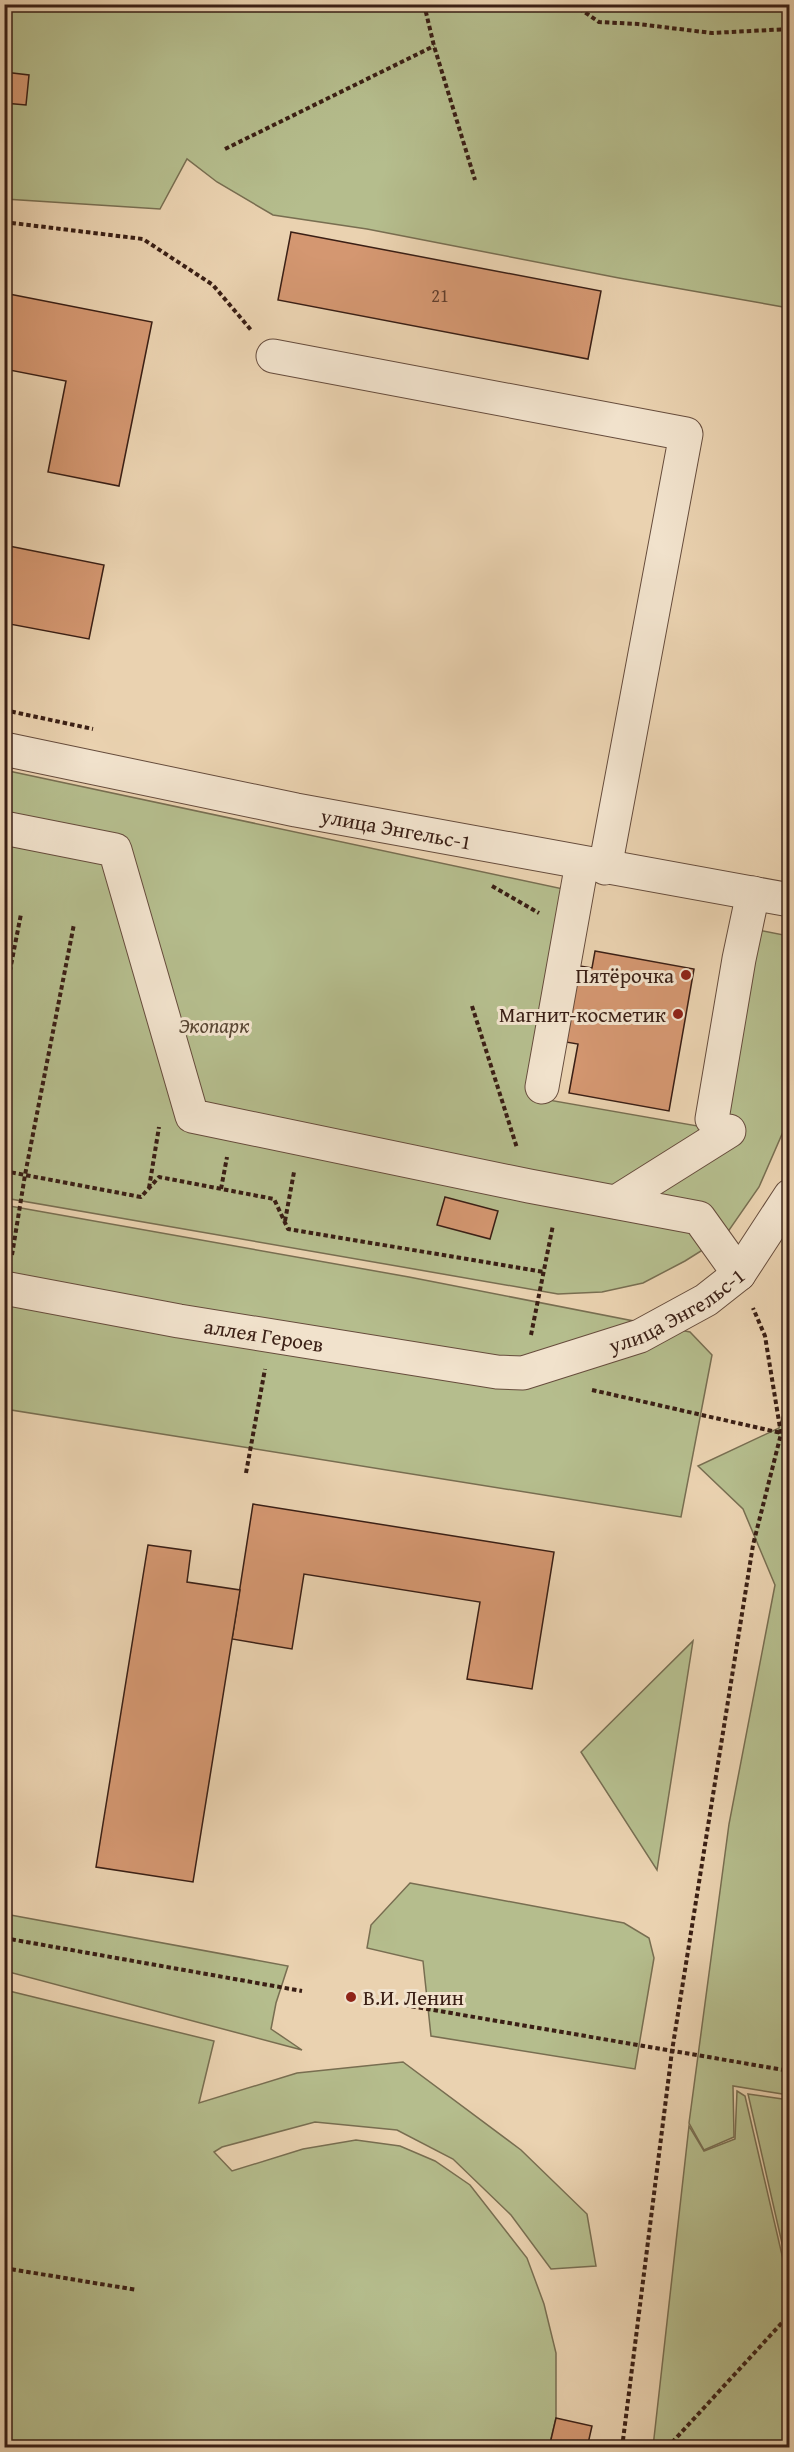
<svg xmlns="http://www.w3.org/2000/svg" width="794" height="2452" viewBox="0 0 794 2452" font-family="'Gentium Book Plus',serif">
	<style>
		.green { fill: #b5bd8d; stroke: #786e51; stroke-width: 1.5 }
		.building { fill: #d49771; stroke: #3a1f15; stroke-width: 1.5 }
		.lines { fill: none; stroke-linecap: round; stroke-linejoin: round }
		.minor-casing { stroke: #664c3c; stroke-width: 35 }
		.path { stroke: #3a1f15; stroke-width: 4; stroke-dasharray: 4.5 3; stroke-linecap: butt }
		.minor { stroke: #f1e2cc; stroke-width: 33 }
		.poi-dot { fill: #8f2418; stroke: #f1e2cc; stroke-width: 2 }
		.labels { text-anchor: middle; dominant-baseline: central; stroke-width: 6; stroke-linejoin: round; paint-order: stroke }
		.number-label { font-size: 18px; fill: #603d2c }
		.street-label { font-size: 21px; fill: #3a1f15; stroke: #f1e2cc }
		.poi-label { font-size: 21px; fill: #3a1f15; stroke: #f1e2cc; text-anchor: end }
		.park-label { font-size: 21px; font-style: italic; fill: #594633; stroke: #f1e2cc }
	</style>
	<rect width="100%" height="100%" fill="#ead2b0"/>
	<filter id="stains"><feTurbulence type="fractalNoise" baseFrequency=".00333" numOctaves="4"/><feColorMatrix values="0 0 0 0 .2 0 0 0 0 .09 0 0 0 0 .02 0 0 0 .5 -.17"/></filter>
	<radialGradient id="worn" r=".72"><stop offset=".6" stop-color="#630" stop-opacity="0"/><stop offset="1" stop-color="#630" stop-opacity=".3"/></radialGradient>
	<g class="green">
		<polygon points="4,5 789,5 789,308 619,278 367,229 273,215 217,182 187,159 160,209 5,199"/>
		<polygon points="4,770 568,890 531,1097 720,1130 758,930 789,936 789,1118 759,1187 725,1236 685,1261 643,1283 602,1292 558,1294 5,1198"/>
		<polygon points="4,1205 409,1277 690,1332 712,1355 681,1517 5,1409"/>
		<polygon points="789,1394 789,2095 733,2086 734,2137 704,2150 689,2123 729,1824 775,1585 743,1509 698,1466 779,1428"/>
		<polygon points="693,1641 657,1870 581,1752"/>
		<polygon points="410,1883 624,1923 649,1938 654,1958 635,2069 431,2036 423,1961 367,1948 371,1925"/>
		<polygon points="5,1914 288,1966 276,2003 271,2029 302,2050 5,1971"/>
		<polygon points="5,1990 214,2041 199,2103 297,2073 403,2062 521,2150 587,2214 596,2266 551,2269 511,2215 453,2159 397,2130 315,2122 222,2147 214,2152 232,2171 303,2149 356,2140 400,2146 435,2161 470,2185 527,2258 544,2304 556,2353 556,2418 549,2447 5,2447"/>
		<polygon points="737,2091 745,2096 789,2285 789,2447 653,2447 689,2126 704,2151 735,2139"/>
		<polygon points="748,2094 789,2100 789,2274"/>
	</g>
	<g class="building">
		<polygon points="4,72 29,75 26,105 4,103"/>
		<polygon points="291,232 601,291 588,359 278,300"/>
		<polygon points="4,293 152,322 119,486 48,472 66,381 4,369"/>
		<polygon points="4,545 104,565 89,639 4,623"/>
		<polygon points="595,951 694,969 669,1111 569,1093 578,1044 554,1040 568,964 592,968"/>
		<polygon points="445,1197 498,1211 490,1239 437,1225"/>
		<polygon points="253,1504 554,1552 532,1689 467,1679 480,1602 304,1574 292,1649 232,1639"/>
		<polygon points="148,1545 191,1551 187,1582 240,1590 193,1882 96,1867"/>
		<polygon points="556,2418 592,2426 587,2448 549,2448"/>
	</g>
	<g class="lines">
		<defs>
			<g id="minor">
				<polyline points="273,356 686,434 605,868"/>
				<path id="s1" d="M4 749 296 810 790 900"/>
				<polyline points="4,828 115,850 192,1116 529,1186 699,1218 739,1274"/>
				<polyline points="542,1087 582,863"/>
				<polyline points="712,1119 739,959 753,893"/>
				<polyline points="616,1202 729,1131"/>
				<path id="s2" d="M4 1288 179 1321 497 1372 523 1373 640 1336 706 1300 739 1274 790 1196"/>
			</g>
		</defs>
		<use href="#minor" class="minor-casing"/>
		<g class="path">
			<polyline points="424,4 434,46 475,180"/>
			<polyline points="573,4 599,22 638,24 712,33 790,29"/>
			<polyline points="225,149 434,46"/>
			<polyline points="4,222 143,239 213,285 251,330"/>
			<polyline points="4,710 93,729"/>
			<polyline points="492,886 539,913"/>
			<polyline points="4,1001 21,914"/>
			<polyline points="472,1006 517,1148"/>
			<polyline points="4,1171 141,1197 159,1177 274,1199 288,1229 544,1272"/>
			<polyline points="149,1188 159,1127"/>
			<polyline points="221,1189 227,1157"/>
			<polyline points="285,1221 294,1172"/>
			<polyline points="12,1255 25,1175 74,924"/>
			<polyline points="531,1335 553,1225"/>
			<polyline points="592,1390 790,1435"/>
			<polyline points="782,1434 790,1425"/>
			<polyline points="246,1473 265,1369"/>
			<polyline points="4,1938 302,1991"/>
			<polyline points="404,2005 790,2071"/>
			<polyline points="4,2268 137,2290"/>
			<polyline points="622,2448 672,2051 753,1545 781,1434 765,1336 753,1308"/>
			<polyline points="667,2448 790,2314"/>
		</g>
		<use href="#minor" class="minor"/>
	</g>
	<g class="poi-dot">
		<circle cx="686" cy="975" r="6"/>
		<circle cx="678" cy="1014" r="6"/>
		<circle cx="351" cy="1997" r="6"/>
	</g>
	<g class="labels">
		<g class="number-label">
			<text x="440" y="295">21</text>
		</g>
		<g class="street-label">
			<text stroke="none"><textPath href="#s1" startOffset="400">улица Энгельс-1</textPath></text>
			<text stroke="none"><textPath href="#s2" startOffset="693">улица Энгельс-1</textPath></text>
			<text stroke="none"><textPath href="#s2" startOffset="264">аллея Героев</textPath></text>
		</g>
		<g class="poi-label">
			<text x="674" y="975">Пятёрочка</text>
			<text x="666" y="1014">Магнит-косметик</text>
			<text x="363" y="1997" text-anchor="start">В.И. Ленин</text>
		</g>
		<g class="park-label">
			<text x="214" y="1025">Экопарк</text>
		</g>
	</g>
	<rect width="794" height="2452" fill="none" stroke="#ead2b0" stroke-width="24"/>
	<rect x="6" y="6" width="782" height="2440" fill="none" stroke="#3a1f15" stroke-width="3"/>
	<rect x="12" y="12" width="770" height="2428" fill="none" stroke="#3a1f15" stroke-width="1.5"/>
	<rect width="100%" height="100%" filter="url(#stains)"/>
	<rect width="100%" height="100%" fill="url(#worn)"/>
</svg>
